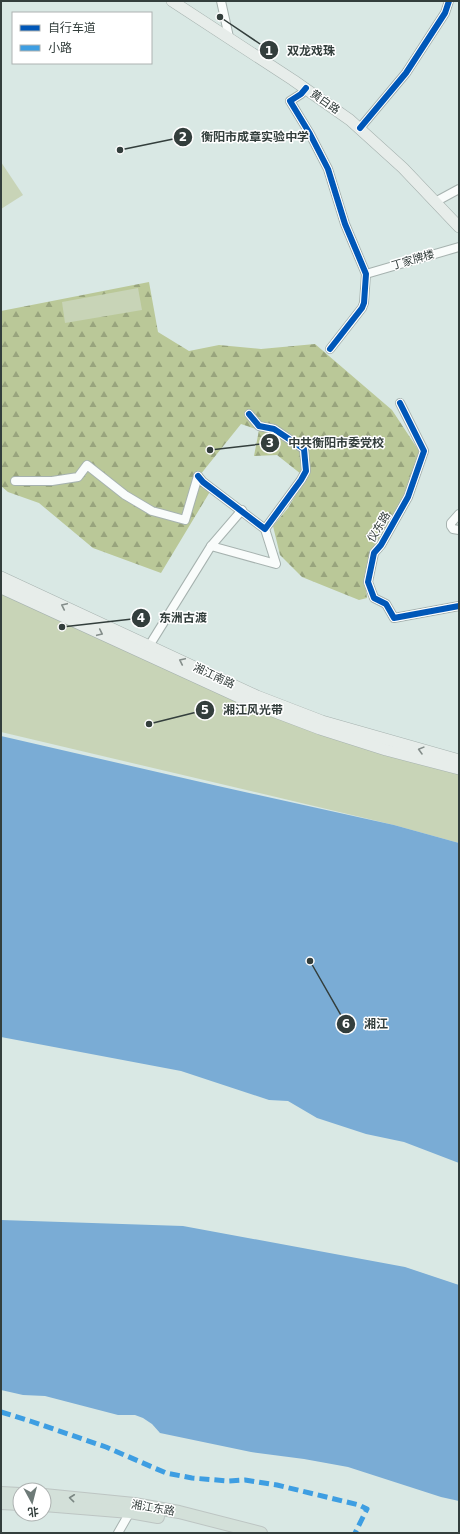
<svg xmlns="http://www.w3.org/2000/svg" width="460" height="1534" viewBox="0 0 460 1534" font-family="'DejaVu Sans','Noto Sans SC',sans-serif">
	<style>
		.forest { fill: url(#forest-firs) }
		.park { fill: #c8d4b7 }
		.water { fill: #7aacd5 }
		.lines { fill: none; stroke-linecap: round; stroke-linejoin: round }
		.street-casing { stroke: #a6b2af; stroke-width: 10 }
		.secondary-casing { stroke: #a6b2af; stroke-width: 12 }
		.primary-casing { stroke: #bdc5c3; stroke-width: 14 }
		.street { stroke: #f9fcfb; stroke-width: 8 }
		.secondary { stroke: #e7edea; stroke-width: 11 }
		.primary { stroke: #d3e0d9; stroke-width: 12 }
		.quiet { stroke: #3e9ee2; stroke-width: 5; stroke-dasharray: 10 5; stroke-linecap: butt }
		.cycleway-casing { stroke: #fff; stroke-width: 8 }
		.cycleway { stroke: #0057b8; stroke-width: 6 }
		.oneway { stroke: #848d8a }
		.oneway2 { stroke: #7b8783 }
		.labels { text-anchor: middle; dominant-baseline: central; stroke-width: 3; stroke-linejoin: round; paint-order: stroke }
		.street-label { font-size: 11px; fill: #333e3c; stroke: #fff }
		.leader { fill: none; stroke: #333e3c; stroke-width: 1.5 }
		.callout-dot { fill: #333e3c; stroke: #fff; stroke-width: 1.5 }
		.mark-label { font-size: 12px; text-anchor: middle; font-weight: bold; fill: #fff }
		.callout-label { font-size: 12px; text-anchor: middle; font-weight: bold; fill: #333e3c; stroke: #fff; stroke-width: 3; stroke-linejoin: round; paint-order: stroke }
	</style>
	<defs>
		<pattern id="forest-firs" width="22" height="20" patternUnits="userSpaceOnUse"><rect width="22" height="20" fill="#bac898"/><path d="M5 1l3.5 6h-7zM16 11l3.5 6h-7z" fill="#98a47d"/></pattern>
	</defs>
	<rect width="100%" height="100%" fill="#d9e8e4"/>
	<polygon class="forest" points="149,282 158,332 189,351 219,345 261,349 315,344 392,410 421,454 404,498 372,550 365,580 367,598 359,600 302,577 280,555 273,526 288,508 306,478 277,455 254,456 259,430 241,424 200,475 214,485 161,573 93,548 39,503 8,492 1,486 1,311"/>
	<g class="park">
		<polygon points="1,162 23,195 1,209"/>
		<polygon points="138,288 142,310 65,323 62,302"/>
		<polygon points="1,594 224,696 459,773 459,843 394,825 1,732"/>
	</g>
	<g class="water">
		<polygon points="1,736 218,786 394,825 459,843 459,1163 404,1142 366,1134 317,1118 288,1101 269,1100 181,1071 1,1037"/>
		<polygon points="1,1220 183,1226 405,1267 459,1285 459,1501 441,1497 348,1467 304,1459 251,1452 160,1433 152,1424 143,1418 135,1415 118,1415 45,1396 23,1395 1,1390"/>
	</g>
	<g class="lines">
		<defs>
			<g id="street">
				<polyline points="221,1 229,37"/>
				<polyline points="306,88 301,94 290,101 310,134 328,169 345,224 366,274 364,303 362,308 330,349"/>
				<polyline points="360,128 406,73 445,13 449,1"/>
				<polyline points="435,202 459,189"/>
				<polyline points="366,274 459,247"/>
				<polyline points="400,403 424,451 408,497 381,545 374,553 368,582 374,598 386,604 394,618 459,606"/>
				<polyline points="198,476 203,482 265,529 301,480 306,471 304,449 274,429 259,426 249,414"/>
				<polyline points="15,481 52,481 78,477 87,465 125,495 152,511 185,520 198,476"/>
				<polyline points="459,514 451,523 451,526 453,529 459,530"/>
				<polyline points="211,546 276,564 265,529"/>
				<polyline points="149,646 211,546 242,510"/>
				<polyline points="118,1533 130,1512"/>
			</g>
			<g id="secondary">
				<polyline points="172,1 293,80 350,120 403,168 459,227"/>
				<polyline points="1,577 257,696 322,721 459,760"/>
				<polyline points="1,588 254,704 320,729 386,750 459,769"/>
			</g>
			<g id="primary">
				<polyline points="1,1493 20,1494"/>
				<polyline points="44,1495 134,1504 179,1512 261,1533"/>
				<polyline points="1,1503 20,1504"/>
				<polyline points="44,1505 130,1512 158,1517"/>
			</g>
		</defs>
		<use href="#street" class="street-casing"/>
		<use href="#secondary" class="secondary-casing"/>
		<use href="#primary" class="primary-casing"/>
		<use href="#street" class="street"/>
		<use href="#secondary" class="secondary"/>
		<use href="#primary" class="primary"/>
		<polyline class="quiet" points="1,1412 30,1421 106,1447 166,1473 192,1478 228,1481 245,1480 277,1485 359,1505 367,1509 355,1533"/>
		<defs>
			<g id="cycleway">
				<polyline points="306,88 301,94 290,101 310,134 328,169 345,224 366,274 364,303 362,308 330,349"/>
				<polyline points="360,128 406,73 445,13 449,1"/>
				<polyline points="400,403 424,451 408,497 381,545 374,553 368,582 374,598 386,604 394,618 459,606"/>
				<polyline points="198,476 203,482 265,529 301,480 306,471 304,449 274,429 259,426 249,414"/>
			</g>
		</defs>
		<use href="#cycleway" class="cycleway-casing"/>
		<use href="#cycleway" class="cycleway"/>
	</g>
	<defs><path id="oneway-chevron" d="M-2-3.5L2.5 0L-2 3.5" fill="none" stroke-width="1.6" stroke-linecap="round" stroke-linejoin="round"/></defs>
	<g class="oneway">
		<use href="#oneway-chevron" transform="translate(64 606) rotate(-155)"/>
		<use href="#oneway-chevron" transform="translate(100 633) rotate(25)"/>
		<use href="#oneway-chevron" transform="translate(182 661) rotate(-155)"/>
		<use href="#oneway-chevron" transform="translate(421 750) rotate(-165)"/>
	</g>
	<use class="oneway2" href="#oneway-chevron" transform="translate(72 1498) rotate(-174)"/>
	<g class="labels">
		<g class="street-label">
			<text transform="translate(325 102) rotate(35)">黄白路</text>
			<text transform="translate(413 260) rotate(-16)">丁家牌楼</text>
			<text transform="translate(379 527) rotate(-59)">仪东路</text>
			<text transform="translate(214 676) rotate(25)">湘江南路</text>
			<text transform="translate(153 1508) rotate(10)">湘江东路</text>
		</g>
	</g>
	<path class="leader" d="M220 17L269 50M120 150L183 137M210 450L270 443M62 627L141 618M149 724L205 710M310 961L346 1024"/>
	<g class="callout-dot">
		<circle cx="220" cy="17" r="4"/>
		<circle cx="120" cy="150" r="4"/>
		<circle cx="210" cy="450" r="4"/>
		<circle cx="62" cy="627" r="4"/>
		<circle cx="149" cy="724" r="4"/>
		<circle cx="310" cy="961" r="4"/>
		<circle cx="269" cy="50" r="10"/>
		<circle cx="183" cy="137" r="10"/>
		<circle cx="270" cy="443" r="10"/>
		<circle cx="141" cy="618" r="10"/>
		<circle cx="205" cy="710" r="10"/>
		<circle cx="346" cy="1024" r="10"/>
	</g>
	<g class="mark-label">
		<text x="269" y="55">1</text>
		<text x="183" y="141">2</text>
		<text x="270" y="447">3</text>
		<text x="141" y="622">4</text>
		<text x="205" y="714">5</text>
		<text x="346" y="1028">6</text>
	</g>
	<g class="callout-label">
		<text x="311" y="55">双龙戏珠</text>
		<text x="255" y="141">衡阳市成章实验中学</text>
		<text x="336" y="447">中共衡阳市委党校</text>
		<text x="183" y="622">东洲古渡</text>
		<text x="253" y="714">湘江风光带</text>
		<text x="376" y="1028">湘江</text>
	</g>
	<rect width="460" height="1534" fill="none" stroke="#333e3c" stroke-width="4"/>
	<rect x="12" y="12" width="140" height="52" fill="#ffffff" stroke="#adb2b1"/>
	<rect x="20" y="25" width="20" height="6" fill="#0057b8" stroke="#adb2b1"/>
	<text x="48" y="32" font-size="12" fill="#333e3c">自行车道</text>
	<rect x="20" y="45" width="20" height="6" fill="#3e9ee2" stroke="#adb2b1"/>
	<text x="48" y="52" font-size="12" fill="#333e3c">小路</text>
	<g transform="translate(32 1502) rotate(173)"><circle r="19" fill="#ffffff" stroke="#adb2b1"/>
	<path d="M0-3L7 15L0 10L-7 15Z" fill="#6d7a77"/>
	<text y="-6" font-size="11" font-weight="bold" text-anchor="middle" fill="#333e3c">北</text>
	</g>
</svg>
